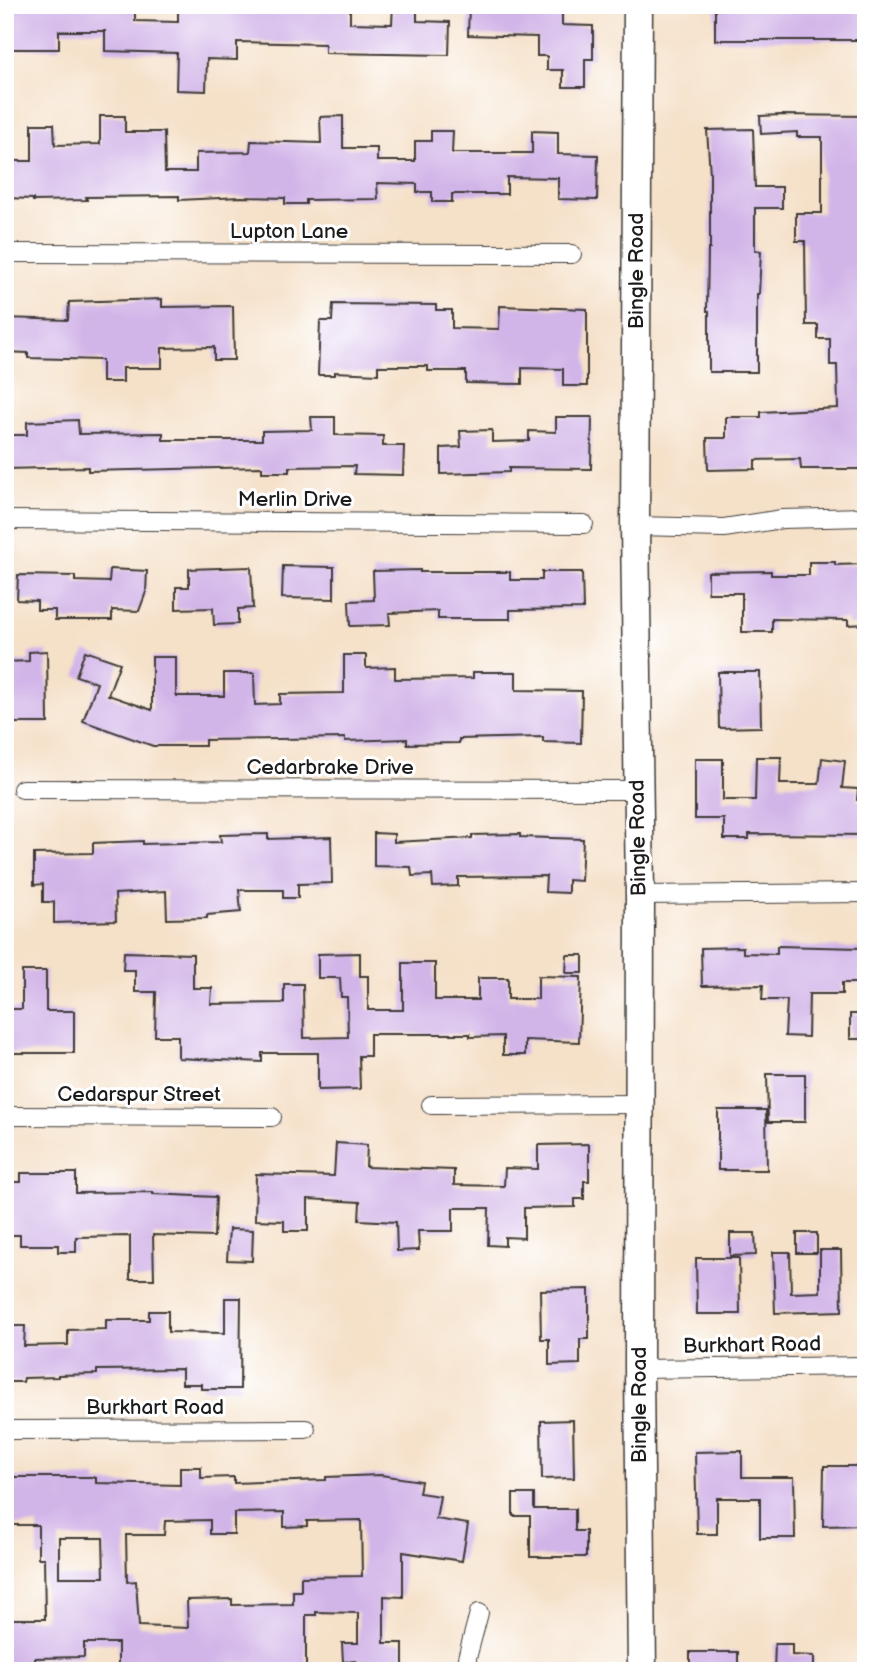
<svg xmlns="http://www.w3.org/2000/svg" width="871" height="1676" viewBox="0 0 871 1676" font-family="'Balsamiq Sans',sans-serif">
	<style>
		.building { fill: #d2b5e8; fill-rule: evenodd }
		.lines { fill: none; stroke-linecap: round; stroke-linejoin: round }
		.minor-casing { stroke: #3d3936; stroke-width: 20 }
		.primary-casing { stroke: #3d3936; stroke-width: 31 }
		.minor { stroke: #fff; stroke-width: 18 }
		.primary { stroke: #fff; stroke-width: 28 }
		.labels { text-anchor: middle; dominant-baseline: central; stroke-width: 6; stroke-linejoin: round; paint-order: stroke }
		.street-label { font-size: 21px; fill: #1c1c1c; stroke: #fff }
	</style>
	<rect width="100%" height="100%" fill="#fff"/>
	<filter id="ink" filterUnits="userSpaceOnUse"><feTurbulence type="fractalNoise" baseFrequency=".0143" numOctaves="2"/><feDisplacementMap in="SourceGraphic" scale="14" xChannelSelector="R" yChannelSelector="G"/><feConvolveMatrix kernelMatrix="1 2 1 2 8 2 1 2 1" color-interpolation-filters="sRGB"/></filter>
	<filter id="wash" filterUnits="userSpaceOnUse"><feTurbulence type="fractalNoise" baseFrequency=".00686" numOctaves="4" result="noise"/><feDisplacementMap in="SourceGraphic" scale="28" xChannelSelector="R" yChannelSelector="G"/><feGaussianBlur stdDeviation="1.57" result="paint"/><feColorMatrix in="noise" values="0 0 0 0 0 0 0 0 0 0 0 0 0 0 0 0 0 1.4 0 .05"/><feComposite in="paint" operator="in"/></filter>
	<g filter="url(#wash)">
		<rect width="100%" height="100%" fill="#f5e0c8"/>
		<g id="blocks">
			<g class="building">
				<polygon points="5,5 135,5 135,21 178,22 178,10 221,11 221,9 250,10 250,7 288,8 288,5 350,5 350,23 392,24 393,5 417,5 417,21 450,22 449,55 325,53 325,44 237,42 237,60 207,59 206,91 176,90 177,53 105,51 105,31 59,31 59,49 5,49"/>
				<polygon points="469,5 562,5 562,25 593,26 593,59 585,59 585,87 563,87 563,70 547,70 547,56 537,56 537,37 468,35"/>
				<rect x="715" y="5" width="151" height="35"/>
				<polygon points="781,115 866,116 866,469 801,469 800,459 755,460 755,469 708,470 707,438 726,438 726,417 761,417 761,412 838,408 837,365 830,365 830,339 818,339 818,325 806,325 805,241 796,241 796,213 822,213 822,137 797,137 797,132 761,134 760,116"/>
				<polygon points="100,116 125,116 125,132 164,132 165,172 196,172 196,153 250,152 251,141 321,143 320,117 343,116 343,148 377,148 377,161 415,161 415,141 431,141 431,131 453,131 452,153 532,153 532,131 558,132 558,154 598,155 597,200 558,199 558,178 507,177 507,194 452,194 452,202 432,202 432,192 417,192 417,184 377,183 378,199 306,200 306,204 285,204 285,198 241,197 179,200 179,196 86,197 87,200 33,201 33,199 5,198 5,161 32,161 32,124 54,124 55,145 100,144"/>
				<polygon points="753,129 755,187 782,187 782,208 755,208 755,250 761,251 759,294 757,294 757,372 709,372 709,311 707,311 708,249 710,249 710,174 707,130"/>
				<polygon points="162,299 162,307 233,306 234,360 214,360 214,347 162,348 162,368 123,368 123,382 102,382 102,360 28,358 28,353 5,352 5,318 68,320 69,302"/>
				<polygon points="333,304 436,305 436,310 452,310 452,328 499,329 500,306 587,309 587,386 563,386 563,369 522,368 522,384 466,383 466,371 428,371 428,366 378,366 378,374 335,372 335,375 318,375 320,321 332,321"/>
				<polygon points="311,417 335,417 335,435 383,436 383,446 404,446 403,475 354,474 355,466 289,467 289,472 262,472 262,467 88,471 88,467 5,469 5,435 27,435 27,422 78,420 79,434 163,433 163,440 262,440 262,431 312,430"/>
				<polygon points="556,417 592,417 591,469 509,468 509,472 441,474 441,448 461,447 460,431 492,430 492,442 529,441 529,431 556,432"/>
				<polygon points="809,562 835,562 835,565 866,564 866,624 848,625 848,620 772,619 772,632 742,632 742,593 708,593 708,572 771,571 771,575 809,575"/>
				<polygon points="283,566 334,567 334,599 282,598"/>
				<polygon points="251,567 253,608 238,609 238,624 214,625 213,608 176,609 176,587 189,587 189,569"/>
				<polygon points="110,569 147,571 146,592 139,611 112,610 112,620 55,620 55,610 37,610 37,601 17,600 18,575 75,576 75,581 109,582"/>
				<polygon points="420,570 420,572 510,572 510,580 542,580 542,572 582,572 583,609 510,610 510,619 438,619 438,611 389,613 390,625 350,626 349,601 374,600 373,571"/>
				<polygon points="47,651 48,723 8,723 8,713 5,713 5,662 29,661 29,652"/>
				<polygon points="85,651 120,663 108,695 152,710 152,657 176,657 176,696 224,696 224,673 254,673 255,705 280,704 280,694 344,693 344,655 366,655 366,668 395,667 395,679 473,678 473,672 516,672 516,690 582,691 581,743 543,742 543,737 459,739 459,743 407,744 407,739 345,741 345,738 205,740 205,746 153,746 83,721 97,683 76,676"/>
				<polygon points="718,672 760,672 761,727 719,728"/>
				<polygon points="756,757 781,757 780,784 819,784 822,758 845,761 842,788 858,789 857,800 866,800 866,835 749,834 749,839 724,839 724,819 695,819 695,759 723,759 723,800 755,800"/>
				<polygon points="374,833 394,834 394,842 472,838 472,835 520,834 520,837 583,839 581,881 568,880 568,893 545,892 546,876 458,877 458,886 433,887 432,875 412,876 411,867 374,866"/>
				<polygon points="268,834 268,839 331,837 332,883 298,884 298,898 283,898 283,890 239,890 241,912 207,915 207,918 167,919 166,891 115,894 116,921 54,923 54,902 43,902 43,884 34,885 34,854 93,853 93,843 143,841 143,844 221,842 220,835"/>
				<polygon points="777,946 861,948 860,983 842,983 842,994 809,994 808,1037 785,1036 787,1000 762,1000 763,985 702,986 701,948 743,947 743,953 777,954"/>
				<polygon points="124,952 193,954 193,988 212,988 211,1004 284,1003 284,984 303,984 304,1038 348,1037 347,997 341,997 340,978 318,978 318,954 360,953 360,976 368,976 368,1010 403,1010 403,963 435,963 435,1000 478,1000 478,978 508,978 508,999 538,999 538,976 581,977 579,1042 525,1040 525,1055 503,1055 503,1036 470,1037 470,1034 370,1034 370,1056 359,1056 360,1089 318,1090 318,1053 262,1053 262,1062 178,1058 178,1036 155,1036 156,992 135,992 135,970 123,970"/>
				<polygon points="567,955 583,955 583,973 566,973"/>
				<polygon points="22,971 46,971 46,1011 74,1011 74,1053 5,1053 5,1009 22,1009"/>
				<rect x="850" y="1014" width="16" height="25"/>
				<polygon points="767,1074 805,1074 805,1122 768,1122"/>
				<polygon points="718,1110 766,1110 767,1170 718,1170"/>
				<polygon points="336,1143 367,1145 366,1167 454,1170 454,1185 504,1186 505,1168 538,1169 538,1145 589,1144 589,1181 584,1181 584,1199 575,1199 575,1207 524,1208 524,1238 505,1237 505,1246 488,1245 489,1208 453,1208 453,1231 418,1231 419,1250 397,1251 396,1222 359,1220 360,1202 308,1199 308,1231 284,1231 284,1221 255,1220 256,1174 334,1176"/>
				<polygon points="21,1173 76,1173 76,1193 153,1192 153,1194 216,1197 214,1237 153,1235 154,1279 130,1279 130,1236 76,1237 76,1252 58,1252 58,1245 20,1245 20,1235 5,1235 5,1182 21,1182"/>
				<polygon points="229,1229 253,1230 252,1261 227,1260"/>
				<polygon points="730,1233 755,1233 756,1255 730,1256"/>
				<rect x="797" y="1233" width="20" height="20"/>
				<polygon points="820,1250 841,1250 842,1311 775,1313 773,1252 790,1252 791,1293 820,1292"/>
				<polygon points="696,1258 739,1258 740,1314 697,1314"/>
				<polygon points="589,1289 589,1339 580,1339 580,1364 549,1365 549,1339 541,1339 540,1290"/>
				<polygon points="225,1298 241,1298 240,1389 201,1389 201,1384 182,1384 182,1369 97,1370 97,1374 58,1375 58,1377 24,1378 23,1382 5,1382 5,1326 25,1326 24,1346 68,1345 68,1330 106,1329 106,1320 149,1320 149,1311 168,1311 168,1332 225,1333"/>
				<polygon points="573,1420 574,1478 542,1479 541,1421"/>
				<polygon points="742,1451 742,1477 794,1477 795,1538 760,1538 760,1498 717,1498 717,1534 697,1534 695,1452"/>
				<polygon points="824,1466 865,1466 866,1525 823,1526"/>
				<path d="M180 1467H201V1478L234 1477V1483L326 1480V1477L381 1475 421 1481 419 1493 440 1496 436 1519 468 1524 462 1561 403 1552V1597L384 1596V1643H403V1671H356V1661L343 1662 342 1643H358V1613L316 1612V1615H306V1667L258 1668V1663L221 1664 222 1670 118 1667V1643H84V1657L35 1658V1671H5V1619H45L44 1558H38V1525H5V1477H96V1483L180 1485ZM284 1512V1527L307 1526V1521L361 1520 362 1576 301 1577V1591H293V1604L232 1605V1599L187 1600 188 1628 139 1626 136 1581 127 1582 126 1535H164L165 1521 210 1520V1534H234V1513ZM59 1538H103L104 1577H59Z"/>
				<polygon points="513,1494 534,1494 534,1509 575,1509 575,1531 586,1531 586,1557 530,1557 530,1516 513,1516"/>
				<polygon points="775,1644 792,1644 792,1655 814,1656 814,1671 774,1671"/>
				<rect x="690" y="1652" width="48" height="19"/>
			</g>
		</g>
	</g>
	<g filter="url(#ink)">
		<use href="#blocks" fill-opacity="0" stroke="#3d3936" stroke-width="2"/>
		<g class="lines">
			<defs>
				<g id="minor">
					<polyline points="5,253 572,254"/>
					<polyline points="5,520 584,524"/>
					<polyline points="635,526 724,528 782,519 866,517"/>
					<polyline points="22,789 637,790"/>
					<polyline points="640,895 866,893"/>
					<polyline points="431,1105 639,1104"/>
					<polyline points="5,1116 272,1117"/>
					<polyline points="639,1369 866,1366"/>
					<polyline points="5,1430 306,1429"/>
					<polyline points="467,1671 467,1658 479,1613"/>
				</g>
				<polyline id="primary" points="638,5 635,526 640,895 639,1369 642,1671"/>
			</defs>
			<use href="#minor" class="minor-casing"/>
			<use href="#primary" class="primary-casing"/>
			<use href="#minor" class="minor"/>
			<use href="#primary" class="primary"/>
		</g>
	</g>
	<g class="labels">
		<g class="street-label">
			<text x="289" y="231">Lupton Lane</text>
			<text transform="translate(636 271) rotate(-90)">Bingle Road</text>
			<text x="295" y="499">Merlin Drive</text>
			<text x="330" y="767">Cedarbrake Drive</text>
			<text transform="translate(638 838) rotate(-91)">Bingle Road</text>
			<text x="139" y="1094">Cedarspur Street</text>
			<text transform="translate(752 1345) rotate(-1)">Burkhart Road</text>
			<text transform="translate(639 1405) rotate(-90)">Bingle Road</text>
			<text x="155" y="1407">Burkhart Road</text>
		</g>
	</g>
	<rect width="871" height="1676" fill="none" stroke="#fff" stroke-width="28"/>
</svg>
